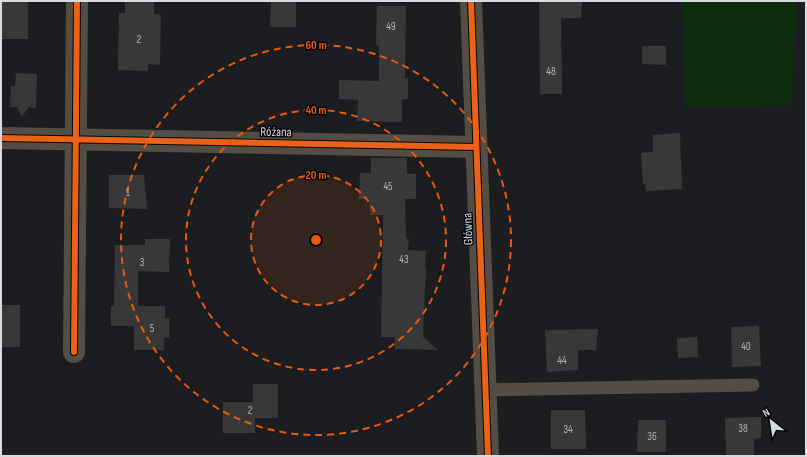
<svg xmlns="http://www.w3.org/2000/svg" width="807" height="457" viewBox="0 0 807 457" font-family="'Sofia Sans Condensed',sans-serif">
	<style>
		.green { fill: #0d2d0e }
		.building { fill: #393839 }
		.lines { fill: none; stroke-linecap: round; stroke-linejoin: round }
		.service { stroke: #534d43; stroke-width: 13 }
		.minor { stroke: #534d43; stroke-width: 22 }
		.tertiary { stroke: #534d43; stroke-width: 22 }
		.cycleway-casing { stroke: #06070a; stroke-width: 8 }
		.cycleway { stroke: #ea6118; stroke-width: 6 }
		.ring { fill: none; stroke: #e8590c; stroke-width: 2; stroke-dasharray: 7 5 }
		.labels { text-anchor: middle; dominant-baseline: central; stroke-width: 3; stroke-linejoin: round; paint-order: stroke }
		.number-label { font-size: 11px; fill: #b0b2b6 }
		.street-label { font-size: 13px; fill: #d8dbdf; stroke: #06070a }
		.centre { fill: #e8590c; stroke: #06070a; stroke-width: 2 }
		.ring-label { font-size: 12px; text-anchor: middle; font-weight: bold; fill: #e8590c; stroke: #06070a; stroke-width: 3; stroke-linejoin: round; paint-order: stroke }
	</style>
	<rect width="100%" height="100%" fill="#1b1d20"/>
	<polygon class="green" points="682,1 796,1 792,106 686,107"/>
	<g class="building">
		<polygon points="125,1 154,1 154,14 161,15 160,65 148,64 148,71 118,70 119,13 125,13"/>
		<polygon points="271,1 296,1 296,27 270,27"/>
		<polygon points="539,1 582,1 581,18 561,18 562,94 540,94"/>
		<rect x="1" y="2" width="27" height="37"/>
		<polygon points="377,6 406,6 405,78 408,78 408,99 402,99 402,122 357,121 358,100 339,99 339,80 379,81 379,45 376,45"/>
		<polygon points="642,46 666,46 666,65 642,64"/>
		<polygon points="16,73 37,74 36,108 29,107 22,117 17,107 10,107 11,86 15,86"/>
		<polygon points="680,133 682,189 646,191 645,184 643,184 641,153 653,152 653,135"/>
		<polygon points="371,158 407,158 407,174 416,174 416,199 405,199 406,239 409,239 408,250 426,251 425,267 426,267 423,337 438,350 395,349 395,337 381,337 383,215 370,215 369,199 359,199 360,173 371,173"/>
		<polygon points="109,175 144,175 147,209 109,208"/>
		<polygon points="145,239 170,239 169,272 138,271 138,306 165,306 165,318 169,318 169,338 164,338 164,350 134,350 134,326 111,326 111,306 114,306 115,245 145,245"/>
		<rect x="1" y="305" width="19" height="42"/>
		<polygon points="759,326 761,366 732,367 731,327"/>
		<polygon points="598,329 596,350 578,350 578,370 547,372 545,330"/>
		<polygon points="697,337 698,357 678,358 677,338"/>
		<polygon points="253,384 278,384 278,418 255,418 255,433 223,433 223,402 253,402"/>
		<polygon points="551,410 585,410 586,449 551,449"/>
		<polygon points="761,417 761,438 754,439 754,456 726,456 725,418"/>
		<polygon points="638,420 666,420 666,452 637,452"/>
	</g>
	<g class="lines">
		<polyline class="service" points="486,390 753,385"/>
		<g class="minor">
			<polyline points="1,138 476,147"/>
			<polyline points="74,352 77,1"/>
		</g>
		<polyline class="tertiary" points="471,1 488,456"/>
		<defs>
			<g id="cycleway">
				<polyline points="471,1 488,456"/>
				<polyline points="1,138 476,147"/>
				<polyline points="74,352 77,1"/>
			</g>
		</defs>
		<use href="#cycleway" class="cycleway-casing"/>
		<use href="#cycleway" class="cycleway"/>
	</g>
	<circle cx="316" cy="240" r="65" fill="#e8590c" fill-opacity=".12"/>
	<g class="ring">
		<circle cx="316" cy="240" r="65"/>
		<circle cx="316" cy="240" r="130"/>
		<circle cx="316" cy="240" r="195"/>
	</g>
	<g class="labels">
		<g class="number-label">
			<text x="391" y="26">49</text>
			<text x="139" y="39">2</text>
			<text x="551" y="71">48</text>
			<text x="388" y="186">45</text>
			<text x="128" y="192">1</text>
			<text x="404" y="259">43</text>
			<text x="142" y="262">3</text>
			<text x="152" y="328">5</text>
			<text x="746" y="346">40</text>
			<text x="562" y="360">44</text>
			<text x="250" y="410">2</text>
			<text x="743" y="428">38</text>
			<text x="568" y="429">34</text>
			<text x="652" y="436">36</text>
		</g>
		<g class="street-label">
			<text transform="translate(276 132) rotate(1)">Różana</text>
			<text transform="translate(468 229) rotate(-92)">Główna</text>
		</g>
	</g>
	<circle cx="316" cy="240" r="6" class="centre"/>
	<g class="ring-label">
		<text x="316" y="49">60 m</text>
		<text x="316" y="114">40 m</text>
		<text x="316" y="179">20 m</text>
	</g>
	<rect width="807" height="457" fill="none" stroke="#d8dbdf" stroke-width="4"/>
	<g transform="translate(771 421) rotate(330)" stroke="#06070a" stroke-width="3" paint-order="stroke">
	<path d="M0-3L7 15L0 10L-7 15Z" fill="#d8dbdf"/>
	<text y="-6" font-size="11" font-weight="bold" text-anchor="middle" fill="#d8dbdf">N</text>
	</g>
</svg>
